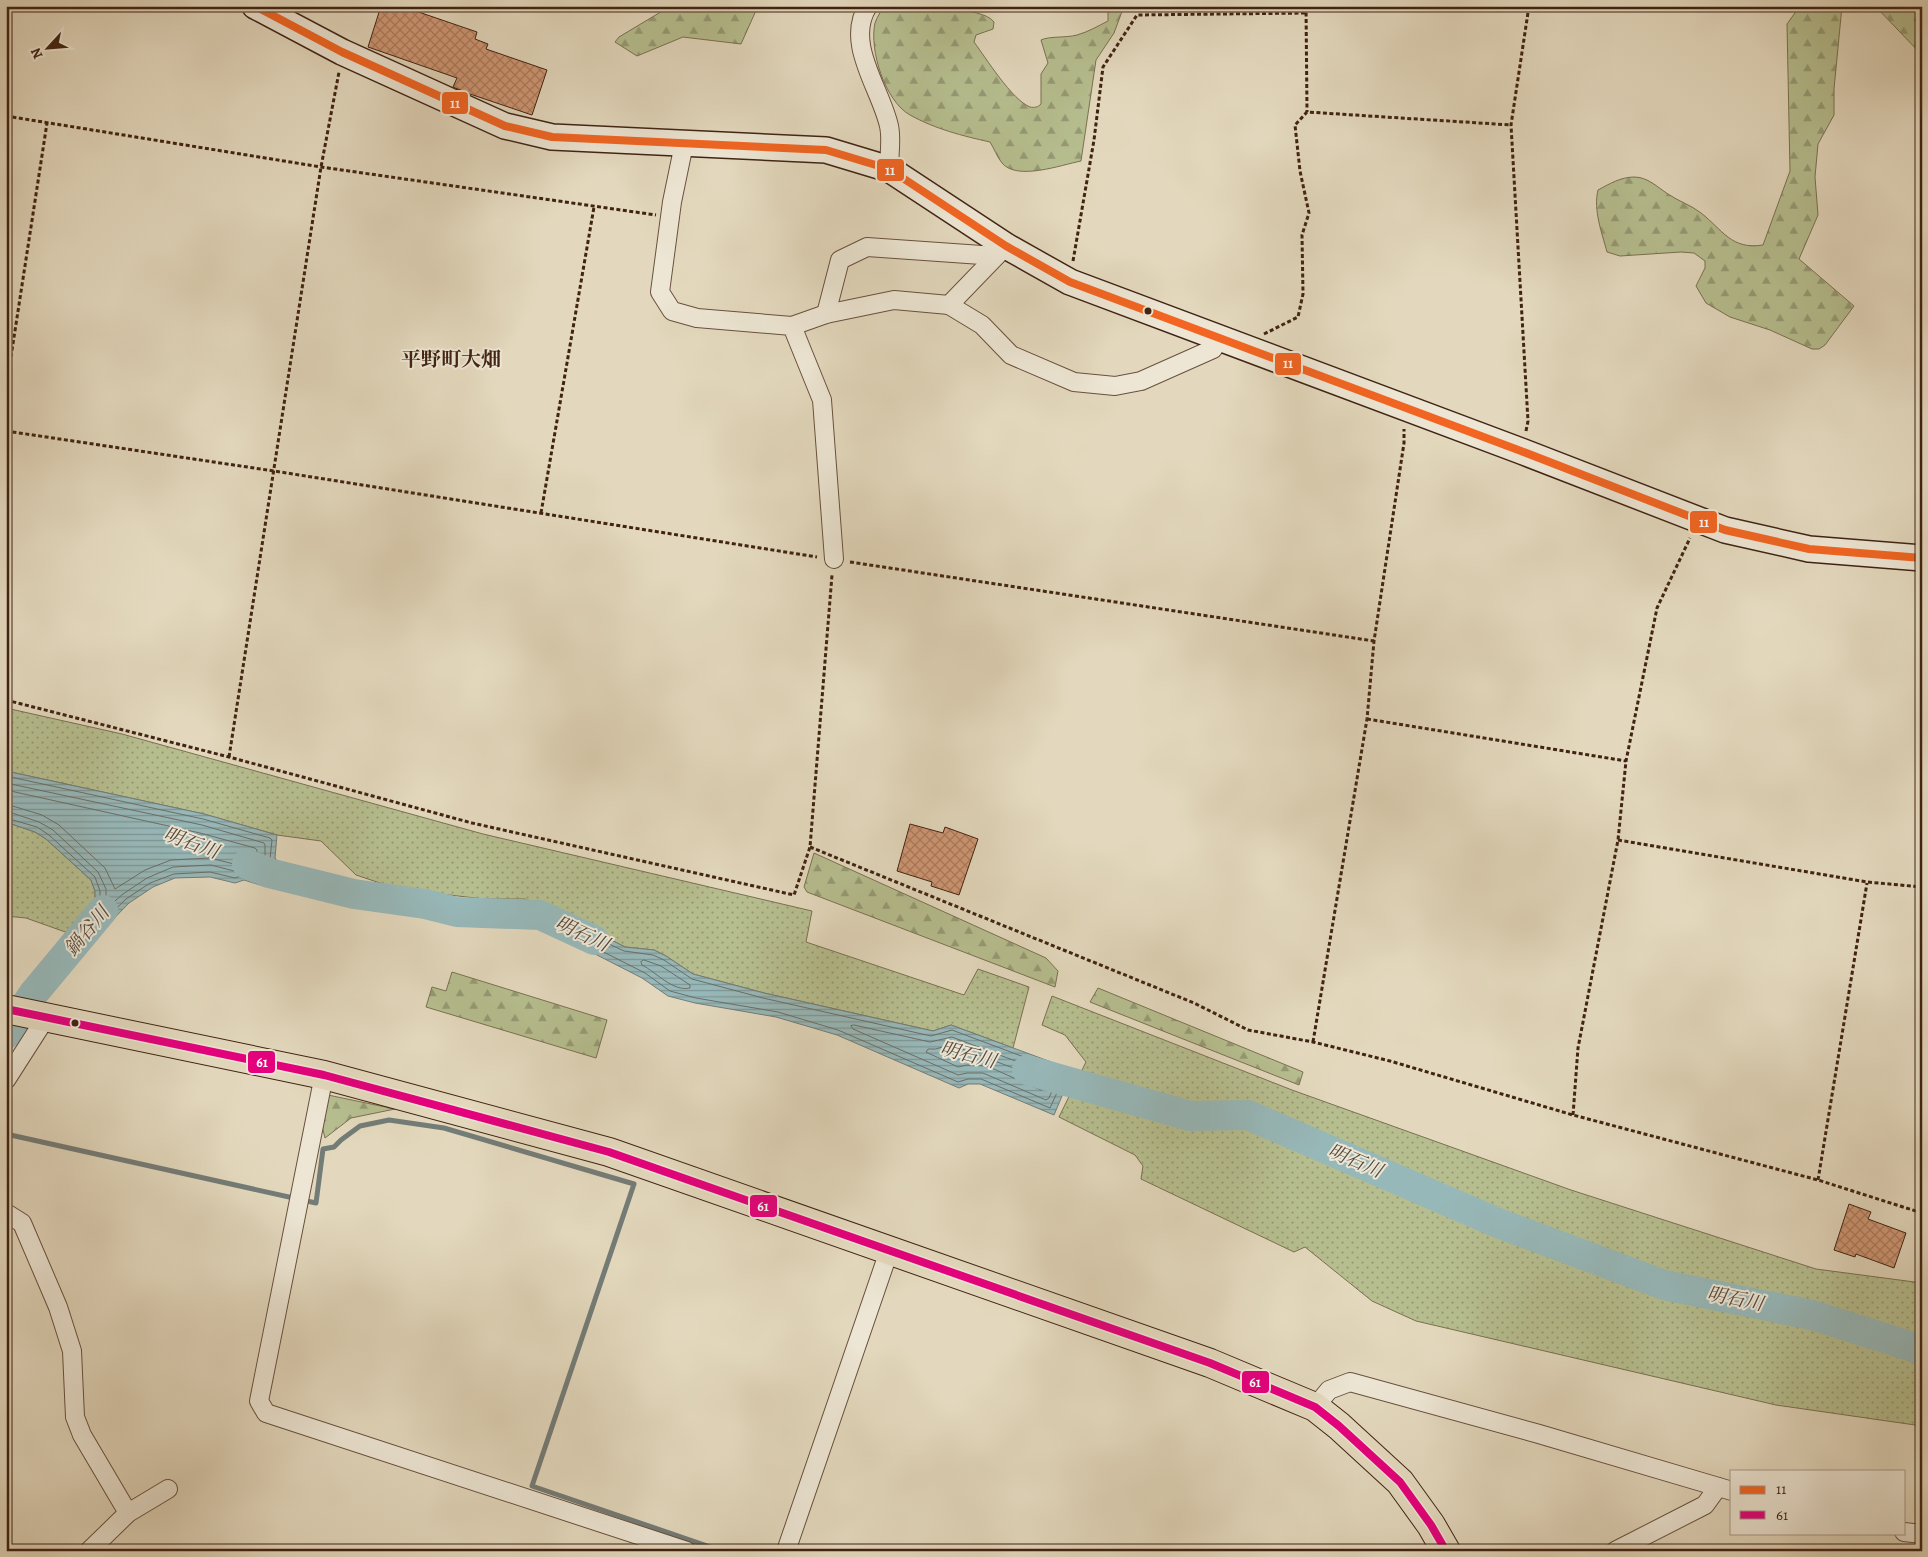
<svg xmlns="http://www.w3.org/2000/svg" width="1928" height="1557" viewBox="0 0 1928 1557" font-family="Alegreya,'Noto Serif JP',serif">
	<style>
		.grass { fill: url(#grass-dots); stroke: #7b7051 }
		.forest { fill: url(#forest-firs); stroke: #7b7051 }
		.water { fill: url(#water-rules); stroke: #747c77 }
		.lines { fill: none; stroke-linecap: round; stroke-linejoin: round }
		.shore { stroke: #6c6e66; stroke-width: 1 }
		.stream { stroke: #747c77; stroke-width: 5 }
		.river { stroke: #97b8b9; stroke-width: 30 }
		.building { fill: url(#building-cross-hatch); stroke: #402313 }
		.street-casing { stroke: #69503e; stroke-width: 20 }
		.secondary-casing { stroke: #402313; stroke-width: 28 }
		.primary-casing { stroke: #402313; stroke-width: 30 }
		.path { stroke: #402313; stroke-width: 3; stroke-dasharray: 4 2.5; stroke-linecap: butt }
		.street { stroke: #ede6d4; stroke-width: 18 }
		.secondary { stroke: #ede6d4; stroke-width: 25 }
		.primary { stroke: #e3d8bd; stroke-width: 28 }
		.bus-1-casing { stroke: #ede6d4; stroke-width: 11 }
		.bus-2-casing { stroke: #ede6d4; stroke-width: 11 }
		.bus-1 { stroke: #f26522; stroke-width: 8 }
		.bus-2 { stroke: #e5007d; stroke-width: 8 }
		.bus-dot { fill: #402313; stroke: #ede6d4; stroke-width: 2 }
		.labels { text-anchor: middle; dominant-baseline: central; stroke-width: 4; stroke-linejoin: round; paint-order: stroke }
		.water-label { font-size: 19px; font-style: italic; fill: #56483c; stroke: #ede6d4 }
		.quarter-label { font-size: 20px; font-weight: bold; fill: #402313; stroke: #ede6d4 }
		.line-badge { stroke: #ede6d4; stroke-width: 2 }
		.badge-label { font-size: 14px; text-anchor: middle; font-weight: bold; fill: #fff }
	</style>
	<defs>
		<pattern id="grass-dots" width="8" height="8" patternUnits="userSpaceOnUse" patternTransform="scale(1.25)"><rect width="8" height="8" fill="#b6be8f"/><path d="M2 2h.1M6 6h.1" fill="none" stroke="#959a74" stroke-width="1.8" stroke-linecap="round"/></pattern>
		<pattern id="forest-firs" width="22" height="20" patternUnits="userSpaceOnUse" patternTransform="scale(1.25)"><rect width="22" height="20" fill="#b6be8f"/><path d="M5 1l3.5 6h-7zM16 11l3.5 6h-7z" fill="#959a74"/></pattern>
		<pattern id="water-rules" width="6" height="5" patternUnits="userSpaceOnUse" patternTransform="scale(1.25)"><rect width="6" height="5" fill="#97b8b9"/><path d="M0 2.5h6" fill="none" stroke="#7d9595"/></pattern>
		<pattern id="building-cross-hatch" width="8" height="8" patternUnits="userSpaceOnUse" patternTransform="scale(1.25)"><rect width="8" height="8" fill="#d09774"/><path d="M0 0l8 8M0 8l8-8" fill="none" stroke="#aa7b5e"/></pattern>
	</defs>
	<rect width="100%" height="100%" fill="#e3d8bd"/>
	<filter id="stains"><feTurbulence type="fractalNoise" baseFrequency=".004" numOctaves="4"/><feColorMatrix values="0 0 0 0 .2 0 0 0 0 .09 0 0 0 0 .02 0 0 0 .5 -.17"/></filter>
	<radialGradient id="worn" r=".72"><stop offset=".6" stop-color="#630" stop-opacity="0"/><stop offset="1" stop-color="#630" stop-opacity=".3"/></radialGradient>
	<g class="grass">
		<polygon points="6,708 122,734 483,834 812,911 806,942 964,995 978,969 1029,987 1013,1048 951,1025 933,1031 764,993 693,974 666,956 654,950 625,947 588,928 559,919 525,899 484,899 398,889 356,875 321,841 277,835 204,814 6,771"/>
		<polygon points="6,822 35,832 46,839 91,880 95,891 95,904 71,934 26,918 6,916"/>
		<polygon points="1052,996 1292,1090 1571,1190 1816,1269 1922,1283 1922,1426 1776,1405 1416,1321 1372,1301 1305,1247 1294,1252 1141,1179 1143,1166 1135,1155 1059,1117 1086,1062 1065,1035 1042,1025"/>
	</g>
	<g class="forest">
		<polygon points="666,6 758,6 741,44 683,37 637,56 615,42 619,37 664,10"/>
		<path d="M884 6H959C970 14 986 12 994 22L993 29 976 35 974 42C986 58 1012 100 1030 107 1035 108 1038 107 1041 104V74L1048 63 1041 40C1049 36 1066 38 1077 35 1088 32 1098 26 1108 21V6H1124L1114 33 1096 60 1081 161C1061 165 1017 181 1002 163 997 157 994 148 990 142 963 136 935 129 910 115 885 101 869 50 875 23 877 17 881 11 884 6Z"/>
		<path d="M1797 6H1842L1834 89V115L1818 144 1815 177 1818 215 1799 259 1854 306 1825 345 1819 349H1812L1770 330 1730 317 1706 303 1696 286 1705 268V261L1694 253 1681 252 1620 256 1607 252C1602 233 1593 210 1598 190 1609 184 1621 177 1634 177 1648 177 1657 187 1668 194 1678 201 1691 205 1701 213 1723 230 1731 250 1763 245L1790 171 1787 24 1797 10Z"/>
		<polygon points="1875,6 1922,6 1922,55"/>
		<polygon points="814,853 1046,958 1058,971 1055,987 807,892 804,887"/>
		<polygon points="452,972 607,1020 596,1058 426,1007 432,987 446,991"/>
		<polygon points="1098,988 1303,1072 1299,1085 1090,1002"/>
		<polygon points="328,1095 395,1109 351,1118 325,1138 322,1126"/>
	</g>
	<g class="water">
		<polygon points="6,771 204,814 277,835 275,858 285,872 286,884 282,887 260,885 244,880 235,883 210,877 175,878 153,887 129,903 85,948 71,934 95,904 95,891 91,880 46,839 35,832 6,822"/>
		<polygon points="559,919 588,928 625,947 654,950 666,956 693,974 764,993 933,1031 951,1025 1073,1070 1054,1115 980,1084 968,1084 959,1088 837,1035 776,1017 695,1003 668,996 642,978 554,933"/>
	</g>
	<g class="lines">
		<g class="shore">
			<polyline points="6,776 203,819 270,838 272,840 270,859 280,873 280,880 278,882 261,880 244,875 235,878 210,872 174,874 150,883 126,899 84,940 79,932 100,905 100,891 95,877 49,835 37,827 6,818"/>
			<polyline points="6,783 202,825 264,843 265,845 265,861 271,873 269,875 245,869 234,871 211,865 173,867 147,878 123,894 108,907 106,905 106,889 98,872 53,830 39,822 6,811"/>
			<polyline points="6,790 200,833 255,848 257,850 257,862 255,864 243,862 234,864 210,858 171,860 145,870 115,889 105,868 59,825 42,815 6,804"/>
			<polygon points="564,926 586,933 624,951 653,955 664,960 692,979 763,998 931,1036 952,1030 1064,1072 1065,1075 1050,1108 981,1079 968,1079 958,1082 838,1030 778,1012 696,998 670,991 645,973 562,931 561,928"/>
			<path d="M644 960 661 966 690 985V988C673 992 656 972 642 965L641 962Z"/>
			<polygon points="854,1025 930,1042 952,1037 1055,1076 1057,1079 1049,1098 1046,1100 983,1073 967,1073 958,1075 853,1029 851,1026"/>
			<polygon points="951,1045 1046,1080 1047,1083 1045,1088 1041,1090 987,1066 967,1065 958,1067 926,1052 928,1049 935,1049"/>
		</g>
		<polyline class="stream" points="6,1134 316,1203 323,1149 334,1147 341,1140 360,1126 389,1120 444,1128 634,1184 532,1486 722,1551"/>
		<g class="river">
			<polyline points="247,864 269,873 354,894 425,904 457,912 540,915 594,940"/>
			<polyline points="6,1034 34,993 103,910"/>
			<polyline points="1027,1070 1190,1116 1248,1115 1498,1223 1664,1285 1812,1315 1922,1350"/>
		</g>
	</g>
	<g class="building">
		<polygon points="381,6 401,6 477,32 475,39 488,44 486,49 547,70 532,115 470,94 453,87 457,78 368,47"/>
		<polygon points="910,824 943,833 945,827 978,839 959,895 931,886 932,882 897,871"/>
		<polygon points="1849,1204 1871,1212 1868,1219 1906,1233 1894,1268 1856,1254 1855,1257 1834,1250"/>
	</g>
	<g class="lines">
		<defs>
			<g id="street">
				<path d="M868 6C844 43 881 89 889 126 892 139 889 155 889 169"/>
				<polyline points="684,144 672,202 660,292 672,311 697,318 792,326 822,400 834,559"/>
				<polyline points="949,305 982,325 1011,355 1074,382 1115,386 1141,381 1213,349 1219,339"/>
				<polyline points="826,314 840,260 867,247 996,256"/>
				<polyline points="792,326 826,314 894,300 949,305 1006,246"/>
				<polyline points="324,1075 259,1401 266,1413 687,1551"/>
				<polyline points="6,1080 47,1016"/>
				<polyline points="6,1213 22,1223 58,1307 72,1351 75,1417 82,1435 128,1513"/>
				<polyline points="1315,1407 1329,1390 1350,1382 1539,1434 1732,1491"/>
				<polyline points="1904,1532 1922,1534"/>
				<polyline points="89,1551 128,1513 168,1489"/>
				<polyline points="786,1551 889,1251"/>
				<polyline points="1615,1551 1705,1505 1718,1487"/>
			</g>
			<polyline id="secondary" points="255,6 342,52 505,126 552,137 826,150 889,169 1006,246 1070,282 1521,451 1725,530 1809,549 1922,558"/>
			<polyline id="primary" points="6,1009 324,1075 609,1152 1210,1363 1315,1407 1339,1426 1400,1482 1431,1525 1446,1551"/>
		</defs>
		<use href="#street" class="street-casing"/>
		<use href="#secondary" class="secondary-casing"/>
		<use href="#primary" class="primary-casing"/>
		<g class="path">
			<polyline points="1306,6 1307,112"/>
			<polyline points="6,116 321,167 656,215"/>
			<polyline points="1073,261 1094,140 1103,67 1137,15 1306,13"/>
			<polyline points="1264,334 1298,317 1303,294 1302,235 1309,213 1300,171 1295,125 1307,112 1511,125"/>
			<polyline points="6,389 47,123"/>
			<polyline points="6,431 274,471 817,557"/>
			<polyline points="1526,431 1528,421 1511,125 1529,6"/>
			<polyline points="541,513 594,207"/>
			<polyline points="850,562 1374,641"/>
			<polyline points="6,700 229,757 472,823 794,895 810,847 832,575"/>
			<polyline points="1367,719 1626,761"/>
			<polyline points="229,757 321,167 339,72"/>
			<polyline points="1618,840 1867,882 1922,887"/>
			<polyline points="810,847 1194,1003 1248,1030 1313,1042 1390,1061 1573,1115 1818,1180 1922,1213"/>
			<polyline points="1313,1042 1367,719 1374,641 1404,443 1404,429"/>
			<polyline points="1573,1115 1578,1048 1618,840 1626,761 1657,608 1690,538"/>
			<polyline points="1818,1180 1867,883"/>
		</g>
		<use href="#street" class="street"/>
		<use href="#secondary" class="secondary"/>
		<use href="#primary" class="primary"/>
		<defs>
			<polyline id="bus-1" points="255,6 342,52 505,126 552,137 826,150 889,169 1006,246 1070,282 1521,451 1725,530 1809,549 1922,558"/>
			<polyline id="bus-2" points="6,1009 324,1075 609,1152 1210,1363 1315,1407 1339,1426 1400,1482 1431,1525 1446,1551"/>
		</defs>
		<use href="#bus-1" class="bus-1-casing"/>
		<use href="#bus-2" class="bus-2-casing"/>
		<use href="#bus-1" class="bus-1"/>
		<use href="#bus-2" class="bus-2"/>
	</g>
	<g class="bus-dot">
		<circle cx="1148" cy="311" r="4.5"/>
		<circle cx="75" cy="1023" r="4.5"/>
	</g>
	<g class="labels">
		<g class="water-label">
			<text transform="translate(191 843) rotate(20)">明石川</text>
			<text transform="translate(87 931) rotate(-50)">鍋谷川</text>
			<text transform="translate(582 934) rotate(25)">明石川</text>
			<text transform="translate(968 1055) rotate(14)">明石川</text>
			<text transform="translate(1355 1161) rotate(23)">明石川</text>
			<text transform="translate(1735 1299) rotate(11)">明石川</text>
		</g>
		<g class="quarter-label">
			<text x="451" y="359">平野町大畑</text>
		</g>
	</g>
	<g class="line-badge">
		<rect x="441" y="91" width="28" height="24" rx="5" fill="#f26522"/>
		<rect x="876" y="158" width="29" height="24" rx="5" fill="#f26522"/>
		<rect x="1274" y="352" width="28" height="24" rx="5" fill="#f26522"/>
		<rect x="1689" y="510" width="29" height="24" rx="5" fill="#f26522"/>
		<rect x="247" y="1050" width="29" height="24" rx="5" fill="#e5007d"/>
		<rect x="749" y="1194" width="29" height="24" rx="5" fill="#e5007d"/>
		<rect x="1241" y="1370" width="29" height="24" rx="5" fill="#e5007d"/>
	</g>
	<g class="badge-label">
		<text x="455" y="108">11</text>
		<text x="890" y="175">11</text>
		<text x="1288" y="368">11</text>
		<text x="1704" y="527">11</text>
		<text x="262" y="1067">61</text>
		<text x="763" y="1211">61</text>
		<text x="1255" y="1387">61</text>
	</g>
	<rect width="1928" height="1557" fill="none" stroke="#e3d8bd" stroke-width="25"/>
	<rect x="8" y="8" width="1913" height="1542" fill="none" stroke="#402313" stroke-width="2.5"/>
	<rect x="12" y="12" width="1903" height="1532" fill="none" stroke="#402313"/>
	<rect x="1730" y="1470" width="175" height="65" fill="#ede6d4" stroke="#a89887"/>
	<rect x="1740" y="1486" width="25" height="8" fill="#f26522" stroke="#a89887"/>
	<text x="1776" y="1494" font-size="15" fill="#402313">11</text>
	<rect x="1740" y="1511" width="25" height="8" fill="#e5007d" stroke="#a89887"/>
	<text x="1776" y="1520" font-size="15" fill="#402313">61</text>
	<g transform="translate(48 48) rotate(244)" stroke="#ede6d4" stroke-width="4" paint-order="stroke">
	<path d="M0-4L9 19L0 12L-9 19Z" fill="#402313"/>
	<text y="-8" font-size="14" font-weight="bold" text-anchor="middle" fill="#402313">N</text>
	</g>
	<rect width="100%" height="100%" filter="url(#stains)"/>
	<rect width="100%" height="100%" fill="url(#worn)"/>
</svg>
